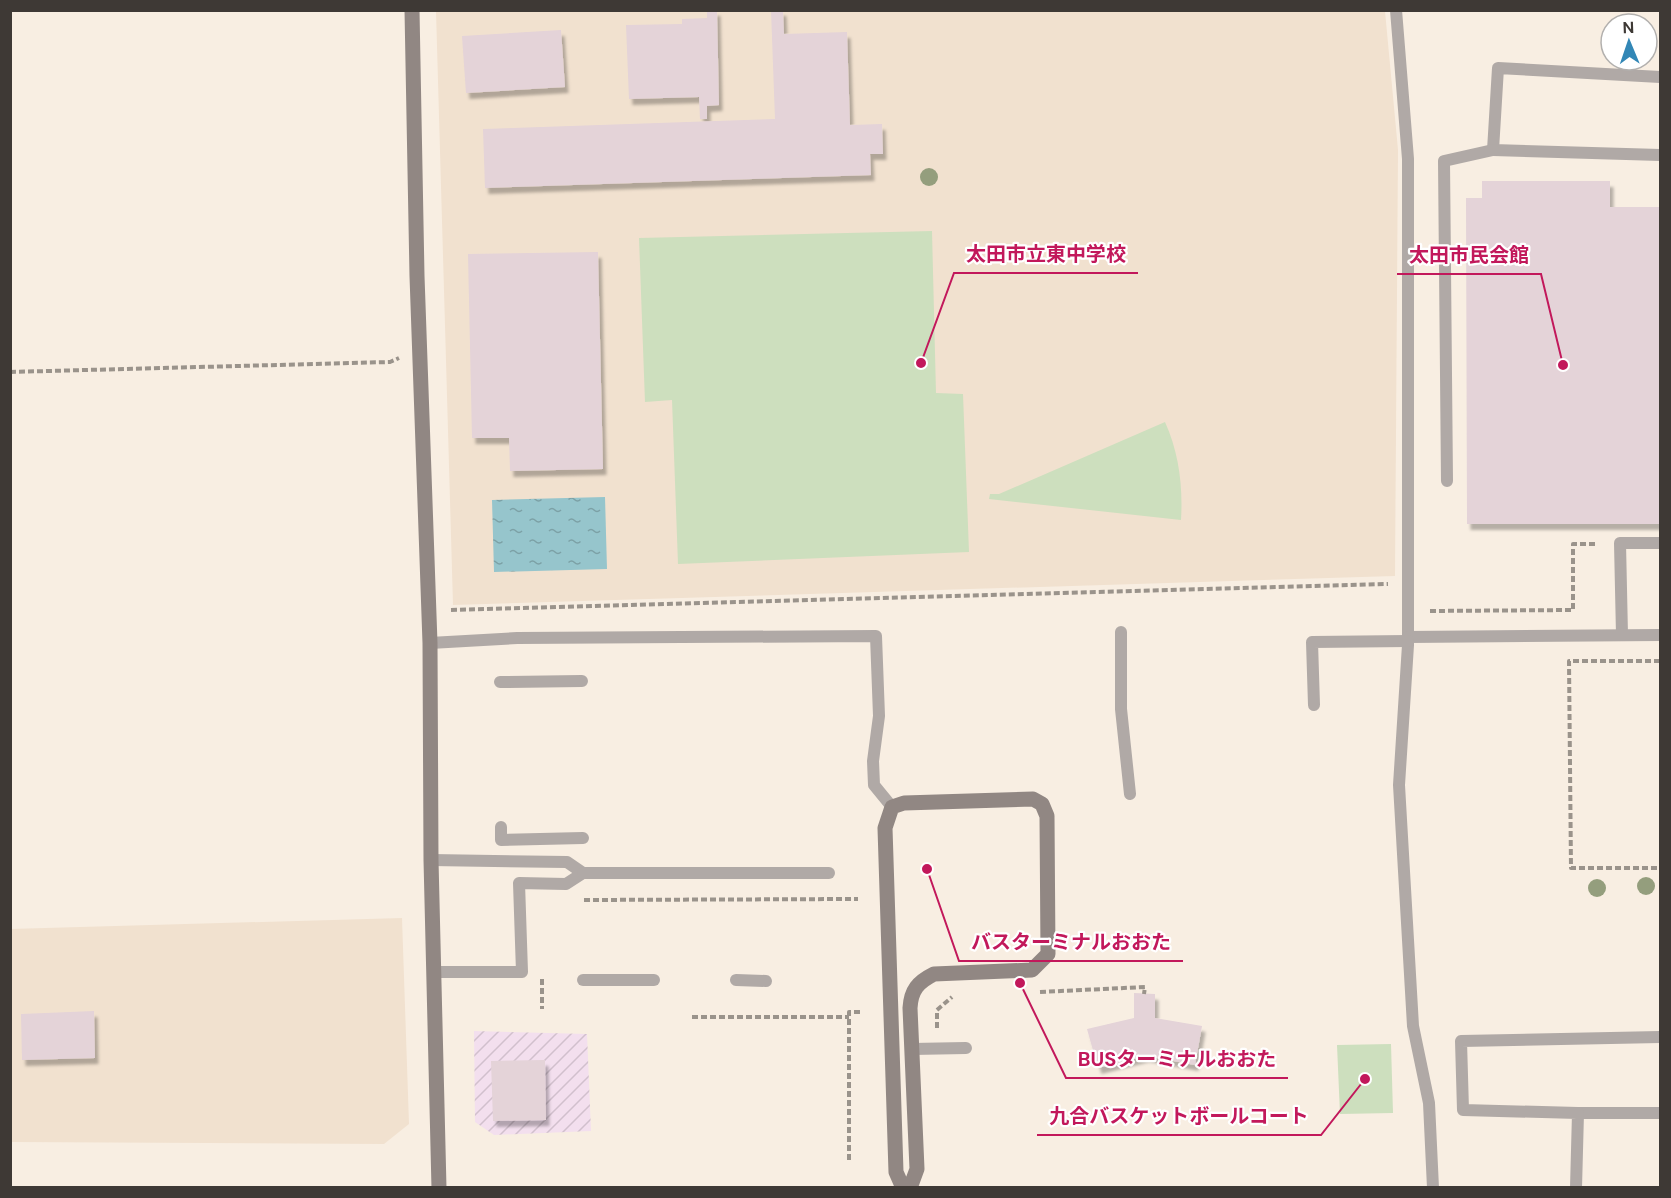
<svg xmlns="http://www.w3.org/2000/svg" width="1671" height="1198" viewBox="0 0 1671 1198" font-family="'DM Sans','Noto Sans JP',sans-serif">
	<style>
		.built { fill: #f1e1cf }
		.industrial { fill: url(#industrial-furrows) }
		.grass { fill: #cddfbe }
		.water { fill: url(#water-ripples) }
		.building { fill: #e4d3d8; filter: url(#shadow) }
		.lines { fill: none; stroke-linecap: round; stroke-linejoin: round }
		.path { stroke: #9a938b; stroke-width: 4; stroke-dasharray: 6 3; stroke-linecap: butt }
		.lane { stroke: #b0a9a6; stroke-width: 12 }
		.secondary { stroke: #918783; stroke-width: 15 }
		.tree { fill: #949e7d }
		.leader { fill: none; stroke: #c2185b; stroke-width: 2 }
		.callout-dot { fill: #c2185b; stroke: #fff; stroke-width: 2 }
		.callout-label { font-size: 20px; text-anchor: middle; font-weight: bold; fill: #c2185b; stroke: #fff; stroke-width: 4.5; stroke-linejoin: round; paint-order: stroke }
	</style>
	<defs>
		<pattern id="industrial-furrows" width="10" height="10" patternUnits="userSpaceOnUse" patternTransform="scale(1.5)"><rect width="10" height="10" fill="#f3dfee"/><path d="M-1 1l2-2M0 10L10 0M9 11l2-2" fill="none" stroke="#d1c0cd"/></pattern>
		<pattern id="water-ripples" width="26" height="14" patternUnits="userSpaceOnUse" patternTransform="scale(1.5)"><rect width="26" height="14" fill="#96c5cc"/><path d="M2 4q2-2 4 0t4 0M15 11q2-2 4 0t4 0" fill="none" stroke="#7ca1a6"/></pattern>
		<filter id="shadow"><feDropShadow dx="3.5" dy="6" stdDeviation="1.5" flood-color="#0004"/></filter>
	</defs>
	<rect width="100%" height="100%" fill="#f8eee2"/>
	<g class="built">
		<polygon points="436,11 1385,11 1398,150 1395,576 453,605"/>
		<polygon points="402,918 409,1124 384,1144 11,1142 10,929"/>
	</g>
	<polygon class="industrial" points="474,1031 587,1034 591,1131 494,1135 475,1122"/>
	<g class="grass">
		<polygon points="932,231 936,393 963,394 969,552 678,564 672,400 645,402 639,238"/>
		<path d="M1165 422C1179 453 1183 486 1181 520L989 499 990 494H999Z"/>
		<polygon points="1391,1044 1393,1113 1340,1114 1337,1045"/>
	</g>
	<polygon class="water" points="605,497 607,569 494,572 492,500"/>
	<g class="building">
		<polygon points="707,10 717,10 719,105 707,106 707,119 700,119 699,97 629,99 626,25 682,24 682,19 707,18"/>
		<polygon points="771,10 783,10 784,34 847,32 850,125 882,124 883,154 870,154 871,175 485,188 483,129 775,119"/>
		<polygon points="561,30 565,87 466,93 462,36"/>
		<polygon points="1482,181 1610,181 1610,207 1660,207 1660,524 1467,524 1466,198 1482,198"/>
		<polygon points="598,252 603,469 510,471 509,438 472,438 468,254"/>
		<polygon points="1134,993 1155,994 1155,1018 1202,1026 1195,1065 1146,1056 1098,1068 1087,1029 1134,1018"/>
		<polygon points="94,1011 95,1058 22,1060 21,1014"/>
		<polygon points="545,1060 546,1120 493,1121 491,1061"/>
	</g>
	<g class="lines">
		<g class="path">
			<polyline points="10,372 390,362 399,358"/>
			<polyline points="451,610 1388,584"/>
			<polyline points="1430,611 1573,610 1573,544 1598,544"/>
			<polyline points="1660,661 1569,661 1571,868 1660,868"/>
			<polyline points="584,900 858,899"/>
			<polyline points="542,979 542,1009"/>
			<polyline points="1040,992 1145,987 1144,994"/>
			<polyline points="692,1017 849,1017"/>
			<polyline points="937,1028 937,1010 952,997"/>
			<polyline points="849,1160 849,1012 863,1012"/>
		</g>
		<g class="lane">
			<polyline points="1396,10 1408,159 1408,645 1399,785 1413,1026 1429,1103 1433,1188"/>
			<polyline points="1660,77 1498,68 1493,150 1660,155"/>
			<polyline points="1447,481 1444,161 1493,150"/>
			<polyline points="1121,632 1121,709 1130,794"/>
			<polyline points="1622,635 1620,543 1660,543"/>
			<polyline points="1408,637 1660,635"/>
			<polyline points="430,643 517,638 876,636 879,716 873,761 874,785 892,807"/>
			<polyline points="500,682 582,681"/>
			<polyline points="1314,705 1312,642 1408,641"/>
			<polyline points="501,827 501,840 583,838"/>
			<polyline points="431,860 567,862 583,873 566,884 519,883 522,972 433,972"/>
			<polyline points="583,873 829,873"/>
			<polyline points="583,980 654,980"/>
			<polyline points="736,980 766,981"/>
			<polyline points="912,1049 966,1048"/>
			<polyline points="1578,1113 1660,1113"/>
			<polyline points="1576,1188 1578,1113 1463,1110 1461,1041 1660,1037"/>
		</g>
		<g class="secondary">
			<polyline points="412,10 417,276 430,643 431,860 439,1188"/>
			<path d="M903 1188 896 1172 885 828 892 807 904 803 1033 799 1042 804 1047 816 1048 954 1032 970 934 974C918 982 911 990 910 1008L917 1169 910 1188"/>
		</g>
	</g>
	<g class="tree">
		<circle cx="929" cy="177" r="9"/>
		<circle cx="1646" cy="886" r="9"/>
		<circle cx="1597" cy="888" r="9"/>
	</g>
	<path class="leader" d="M921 363L954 273H1138M1563 365L1541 274H1397M927 869L959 961H1183M1020 983L1066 1078H1288M1365 1079L1321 1135H1037"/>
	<g class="callout-dot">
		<circle cx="921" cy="363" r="6"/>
		<circle cx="1563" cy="365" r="6"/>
		<circle cx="927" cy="869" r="6"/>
		<circle cx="1020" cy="983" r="6"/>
		<circle cx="1365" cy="1079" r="6"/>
	</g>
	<g class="callout-label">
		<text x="1046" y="261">太田市立東中学校</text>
		<text x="1469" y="262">太田市民会館</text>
		<text x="1071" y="949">バスターミナルおおた</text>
		<text x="1177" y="1066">BUSターミナルおおた</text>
		<text x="1179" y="1123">九合バスケットボールコート</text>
	</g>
	<rect width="1671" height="1198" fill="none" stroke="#3e3935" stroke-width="24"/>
	<g transform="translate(1629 42) rotate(358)"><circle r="28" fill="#ffffff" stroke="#b2b0ae" stroke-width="1.5"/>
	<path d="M0-4.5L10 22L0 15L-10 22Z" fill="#3287b6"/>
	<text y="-9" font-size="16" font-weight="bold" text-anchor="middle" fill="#3e3935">N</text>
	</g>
</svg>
